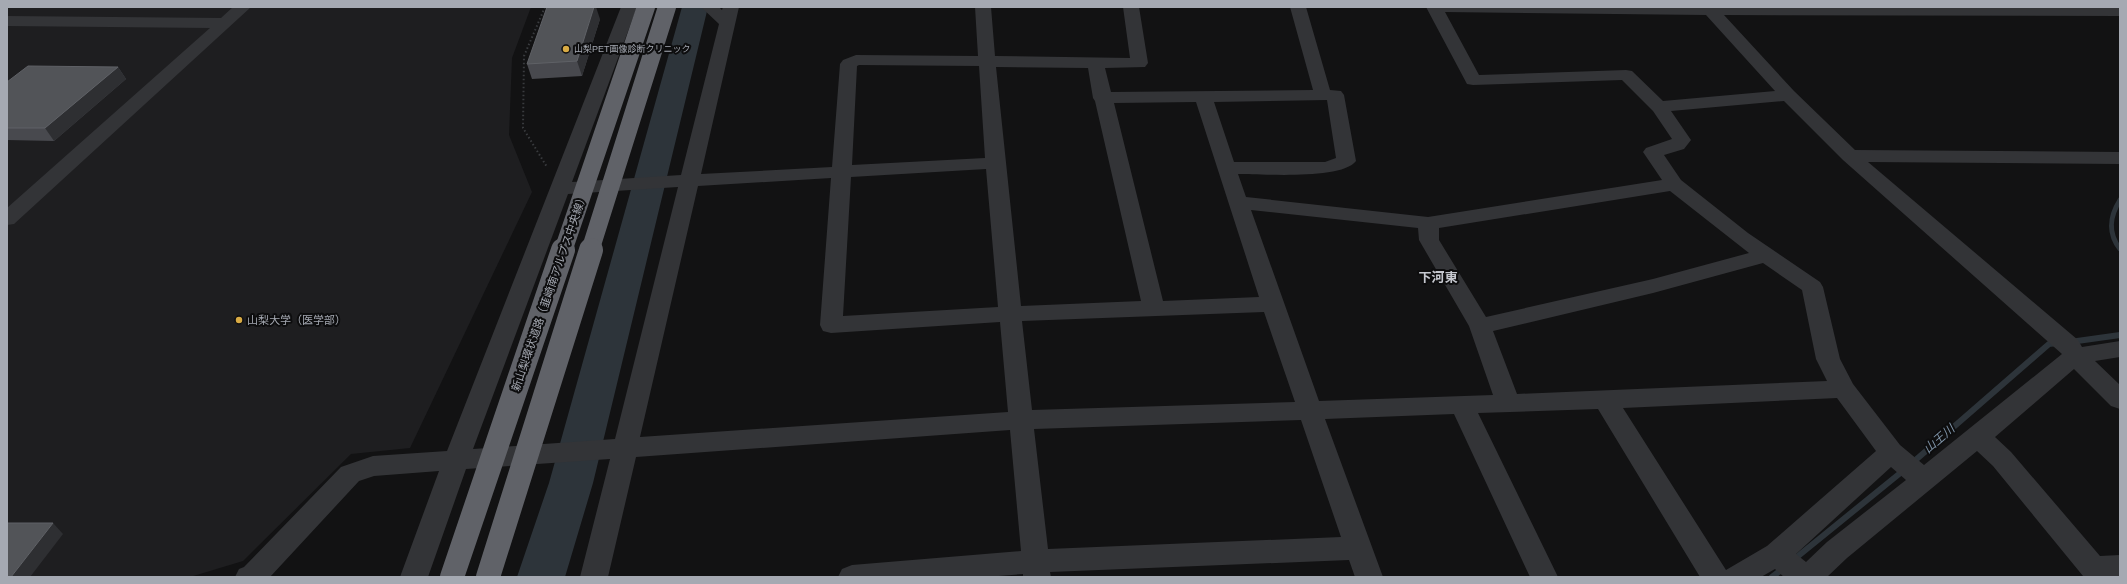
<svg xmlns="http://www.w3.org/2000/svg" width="2127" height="584" viewBox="0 0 2127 584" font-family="Helvetica,'Noto Sans JP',sans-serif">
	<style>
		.built { fill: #1e1e20 }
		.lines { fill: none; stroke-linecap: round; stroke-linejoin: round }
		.stream-far1 { stroke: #2d343a; stroke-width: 5 }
		.stream { stroke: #2d343a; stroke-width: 6 }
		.river { fill: #2d343a; fill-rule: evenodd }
		.path { stroke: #393b3e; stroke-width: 2; stroke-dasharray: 1.5 2.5; stroke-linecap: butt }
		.minor { fill: #333437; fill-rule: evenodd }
		.highway-bridge-far1 { stroke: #606268; stroke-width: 18 }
		.highway-bridge { stroke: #606268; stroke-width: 24 }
		.wall { fill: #48494e }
		.shaded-wall { fill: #2e2f32 }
		.building { fill: #525458; stroke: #5f6166 }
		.poi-dot { fill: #d9ab44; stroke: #0d0d0e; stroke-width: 1.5 }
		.labels { text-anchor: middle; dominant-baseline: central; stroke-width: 4; stroke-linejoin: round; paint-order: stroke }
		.far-poi-label { font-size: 9px; fill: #a5a9b2; stroke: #0d0d0e; text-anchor: start }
		.street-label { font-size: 11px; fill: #a5a9b2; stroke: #0d0d0e }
		.poi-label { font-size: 11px; fill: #a5a9b2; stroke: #0d0d0e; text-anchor: start }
		.water-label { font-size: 12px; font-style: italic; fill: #8095a9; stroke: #0d0d0e }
		.quarter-label { font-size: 13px; font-weight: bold; fill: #c5c7ce; stroke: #0d0d0e }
	</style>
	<rect width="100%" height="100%" fill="#121213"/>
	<polygon class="built" points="7,7 531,7 512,58 509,135 532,192 410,448 351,454 243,561 190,577 7,577"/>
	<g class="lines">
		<path class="stream-far1" d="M2120 200C2110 216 2107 232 2120 249"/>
		<g class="stream">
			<polyline points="2070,342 2120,335"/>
			<polyline points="1911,464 2049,344 2057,343"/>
			<polyline points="1792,561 1904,470"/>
			<polyline points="1772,577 1785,567"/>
		</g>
		<polygon class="river" points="682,7 708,7 593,483 565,577 517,577 549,483"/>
		<polyline class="path" points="545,7 524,56 523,128 547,167"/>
		<g class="minor">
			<polygon points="233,7 251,7 14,224 7,225 7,208 210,28 7,26 7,16 221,18"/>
			<path d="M621 7H637L572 182 681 175 719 24 701 7H719L722 10 723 7H739L701 174 832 167 840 64 843 60 856 55 978 56 975 7H991L995 56 1130 58 1123 7H1139L1148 63 1145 67 1105 68 1111 92 1313 90 1290 7H1306L1330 90 1341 91 1344 95 1356 161C1342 180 1262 174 1238 174L1246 197 1428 217 1662 180 1643 152 1646 148 1672 139 1653 111 1622 80 1473 85 1467 84 1426 7H2120V16L1724 15 1794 91 1855 150 2120 152V164L1868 162 2078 340 2082 347 2120 341V357L2095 361 2120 385V409L2111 406 2074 369 1995 437 2011 452 2100 556 2120 555V577L2083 576 1993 466 1977 451 1847 558 1827 577H1784L1775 569 1761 577H1700L1598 409 1478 413 1558 577H1530L1454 414 1325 419 1383 577H1355L1349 560 1050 572 1051 577H1023V574L986 577H838L842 569 852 565 1021 551 1010 430 636 457 608 577H580L610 459 466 469 428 577H400L439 471 374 476 359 481 270 577H235L239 569 244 567 341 467 373 456 447 451ZM1445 12 1706 15 1775 91 1663 101 1632 71 1626 70 1479 75ZM859 65 979 66 985 158 852 165 857 66ZM996 67 1088 68 1093 98 1095 101 1141 301 1021 306ZM1327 100 1336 158 1325 162H1234L1214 102ZM1784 101 1843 160 2062 354 1924 465 1900 445 1853 384 1840 359 1823 287 1820 282 1748 233 1681 180 1664 155 1684 149 1691 140 1671 111ZM1196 102 1259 297 1163 301 1114 103ZM986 169 998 307 843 316 851 177ZM831 178 820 325 823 331 831 333 1000 322 1008 412 640 437 698 186ZM678 187 615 439 473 449 568 194ZM1670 191 1749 253 1653 279 1486 317 1439 240V228ZM1251 210 1418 228 1419 240 1469 326 1493 395 1319 401ZM1763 263 1802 290 1816 359 1827 381 1517 394 1493 331 1653 293ZM1264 312 1295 402 1032 410 1022 321ZM1837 398 1876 451 1767 546 1726 570 1623 408ZM1301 420 1341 537 1048 549 1034 429ZM1891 467 1906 480 1827 542 1806 562 1796 554Z"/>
		</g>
		<g class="highway-bridge-far1">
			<polyline points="563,251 646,7"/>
			<polyline points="590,251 667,7"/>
		</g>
		<g class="highway-bridge">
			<polyline points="452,577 563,250"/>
			<polyline points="488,577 591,250"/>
		</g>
	</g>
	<g class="wall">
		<polygon points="600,19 582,76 532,79 527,64"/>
		<polygon points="118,67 126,79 54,141 7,140 7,82"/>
	</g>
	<g class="shaded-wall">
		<polygon points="594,7 596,7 600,19 582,76 577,61"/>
		<polygon points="118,67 126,79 54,141 45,128"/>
		<polygon points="53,523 63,534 30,577 11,577"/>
	</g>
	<g class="building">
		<polygon points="547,7 594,7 577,61 527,64"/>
		<polygon points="28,66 118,67 45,128 7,128 7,82"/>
		<polygon points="7,523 53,523 11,577 7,577"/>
	</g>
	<g class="poi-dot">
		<circle cx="566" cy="49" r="4"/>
		<circle cx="239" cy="320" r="4"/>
	</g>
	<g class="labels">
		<g class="far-poi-label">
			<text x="574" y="49">山梨PET画像診断クリニック</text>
		</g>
		<g class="street-label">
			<text transform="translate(549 292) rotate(-71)">新山梨環状道路（韮崎南アルプス中央線）</text>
		</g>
		<g class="poi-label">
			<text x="247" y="320">山梨大学（医学部）</text>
		</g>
		<g class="water-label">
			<text transform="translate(1939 439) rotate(-41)">山王川</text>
		</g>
		<g class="quarter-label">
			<text x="1438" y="277">下河東</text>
		</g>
	</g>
	<rect width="2127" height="584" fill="none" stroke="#a5a9b2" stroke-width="16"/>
</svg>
